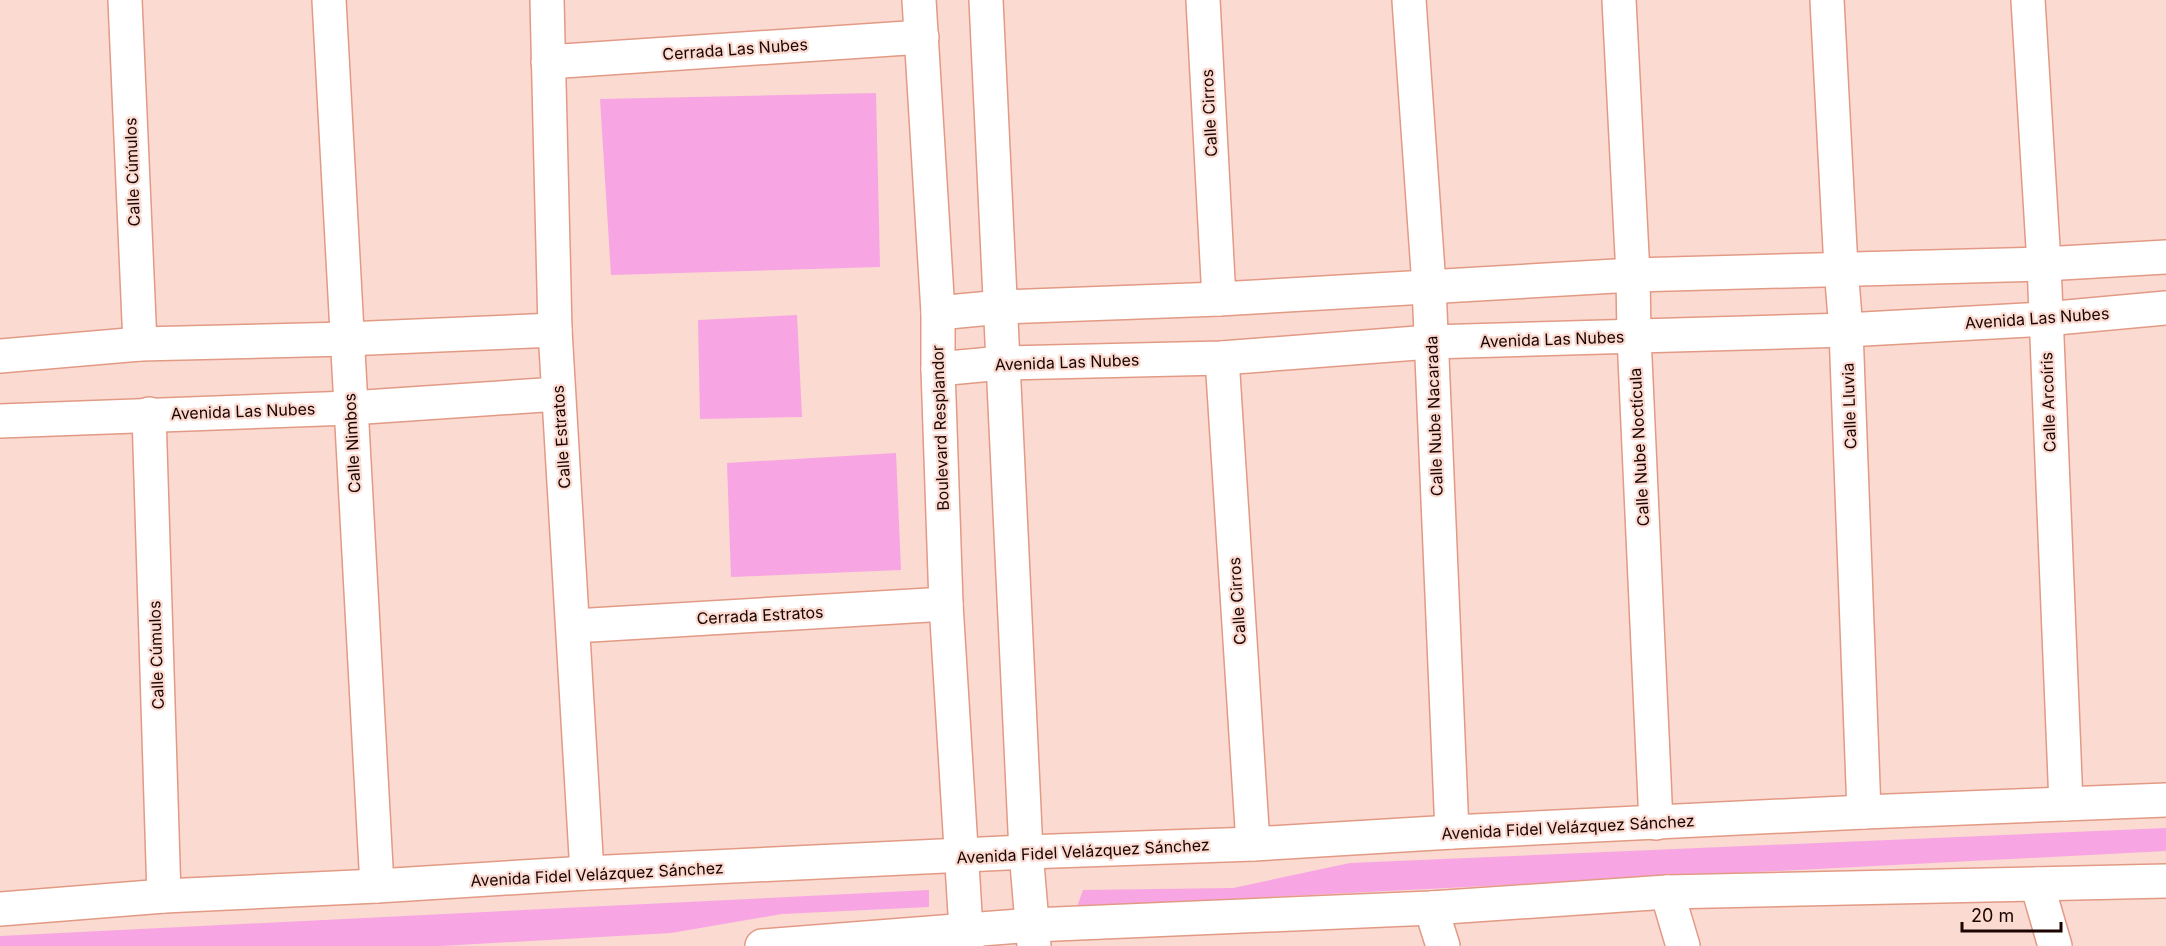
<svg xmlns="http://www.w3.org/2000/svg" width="2166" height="946" viewBox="0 0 2166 946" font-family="Inter,sans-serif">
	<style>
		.green { fill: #f8a5e3 }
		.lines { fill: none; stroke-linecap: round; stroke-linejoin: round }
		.street-casing { stroke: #e29a85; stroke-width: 36 }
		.secondary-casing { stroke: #e29a85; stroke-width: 36 }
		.street { stroke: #fff; stroke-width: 33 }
		.secondary { stroke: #fff; stroke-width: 33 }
		.labels { text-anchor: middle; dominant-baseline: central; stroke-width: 4.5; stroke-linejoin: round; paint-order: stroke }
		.street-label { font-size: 16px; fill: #1c0501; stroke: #fadad1 }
	</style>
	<rect width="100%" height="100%" fill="#fadad1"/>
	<g class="green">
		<polygon points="876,93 880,267 611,275 600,99"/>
		<polygon points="797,315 802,417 700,419 698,320"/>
		<polygon points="896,453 901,570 731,577 727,463"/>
		<polygon points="2166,828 2166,851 1077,907 1083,890 1233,888 1350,863"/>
		<polygon points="929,890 929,907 782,914 671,933 441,946 0,946 0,936"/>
	</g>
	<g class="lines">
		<defs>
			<g id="street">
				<polyline points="125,0 140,344"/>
				<polyline points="329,0 377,886"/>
				<polyline points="547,0 555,330 587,873"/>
				<polyline points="1203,0 1219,299"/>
				<polyline points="1409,0 1429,286 1452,832"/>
				<polyline points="1619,0 1633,275 1634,336 1656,823"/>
				<polyline points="1827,0 1841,268 1846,330 1864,812"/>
				<polyline points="2028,0 2044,264 2066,804"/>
				<polyline points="548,62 922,37"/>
				<polyline points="938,313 1001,307 1219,299 1633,275 2044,264 2166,257"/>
				<polyline points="0,356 140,344 346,339 555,330"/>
				<polyline points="1222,358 1253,844"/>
				<polyline points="938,369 1002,363 1222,358 1430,342 1846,330 2045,319 2166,308"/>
				<polyline points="149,414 164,896"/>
				<polyline points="0,421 350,408 558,394"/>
				<polyline points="574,626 946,604"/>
				<polyline points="2037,884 2055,946"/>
				<polyline points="1667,892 1683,946"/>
				<polyline points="1431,908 1443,946"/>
			</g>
			<g id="secondary">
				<polyline points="919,0 938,313 938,369 946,604 967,946"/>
				<polyline points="986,0 1026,852 1034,946"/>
				<polyline points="0,909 164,896 377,886 587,873 1026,852 1253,844 1452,832 1864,812 2166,800"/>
				<polyline points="762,946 1033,925 1431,908 1667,892 2166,881"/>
			</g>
		</defs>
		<use href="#street" class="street-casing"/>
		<use href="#secondary" class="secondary-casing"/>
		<use href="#street" class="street"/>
		<use href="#secondary" class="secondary"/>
	</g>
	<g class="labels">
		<g class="street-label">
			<text transform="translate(735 49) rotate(-4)">Cerrada Las Nubes</text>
			<text transform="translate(1209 113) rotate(-93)">Calle Cirros</text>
			<text transform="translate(132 172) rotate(-92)">Calle Cúmulos</text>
			<text transform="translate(2037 318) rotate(-4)">Avenida Las Nubes</text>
			<text transform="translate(1552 339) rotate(-2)">Avenida Las Nubes</text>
			<text transform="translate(1067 362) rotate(-2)">Avenida Las Nubes</text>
			<text transform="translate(2048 402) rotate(-92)">Calle Arcoíris</text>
			<text transform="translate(1849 406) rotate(-92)">Calle Lluvia</text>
			<text transform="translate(243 411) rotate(-2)">Avenida Las Nubes</text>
			<text transform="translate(1434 416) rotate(-92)">Calle Nube Nacarada</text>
			<text transform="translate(940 428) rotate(-92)">Boulevard Resplandor</text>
			<text transform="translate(561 437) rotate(-94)">Calle Estratos</text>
			<text transform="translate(352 443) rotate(-93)">Calle Nimbos</text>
			<text transform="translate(1639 447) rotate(-93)">Calle Nube Noctícula</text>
			<text transform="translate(1237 601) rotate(-94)">Calle Cirros</text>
			<text transform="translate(760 615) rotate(-3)">Cerrada Estratos</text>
			<text transform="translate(156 655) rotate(-92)">Calle Cúmulos</text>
			<text transform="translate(1568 827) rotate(-3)">Avenida Fidel Velázquez Sánchez</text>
			<text transform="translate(1083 851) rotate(-3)">Avenida Fidel Velázquez Sánchez</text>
			<text transform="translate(597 874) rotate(-3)">Avenida Fidel Velázquez Sánchez</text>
		</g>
	</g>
	<path d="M1962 922v9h99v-9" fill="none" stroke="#1c0501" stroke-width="3"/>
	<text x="1971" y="922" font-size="18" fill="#1c0501" stroke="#fadad1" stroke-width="4.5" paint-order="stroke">20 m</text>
</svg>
